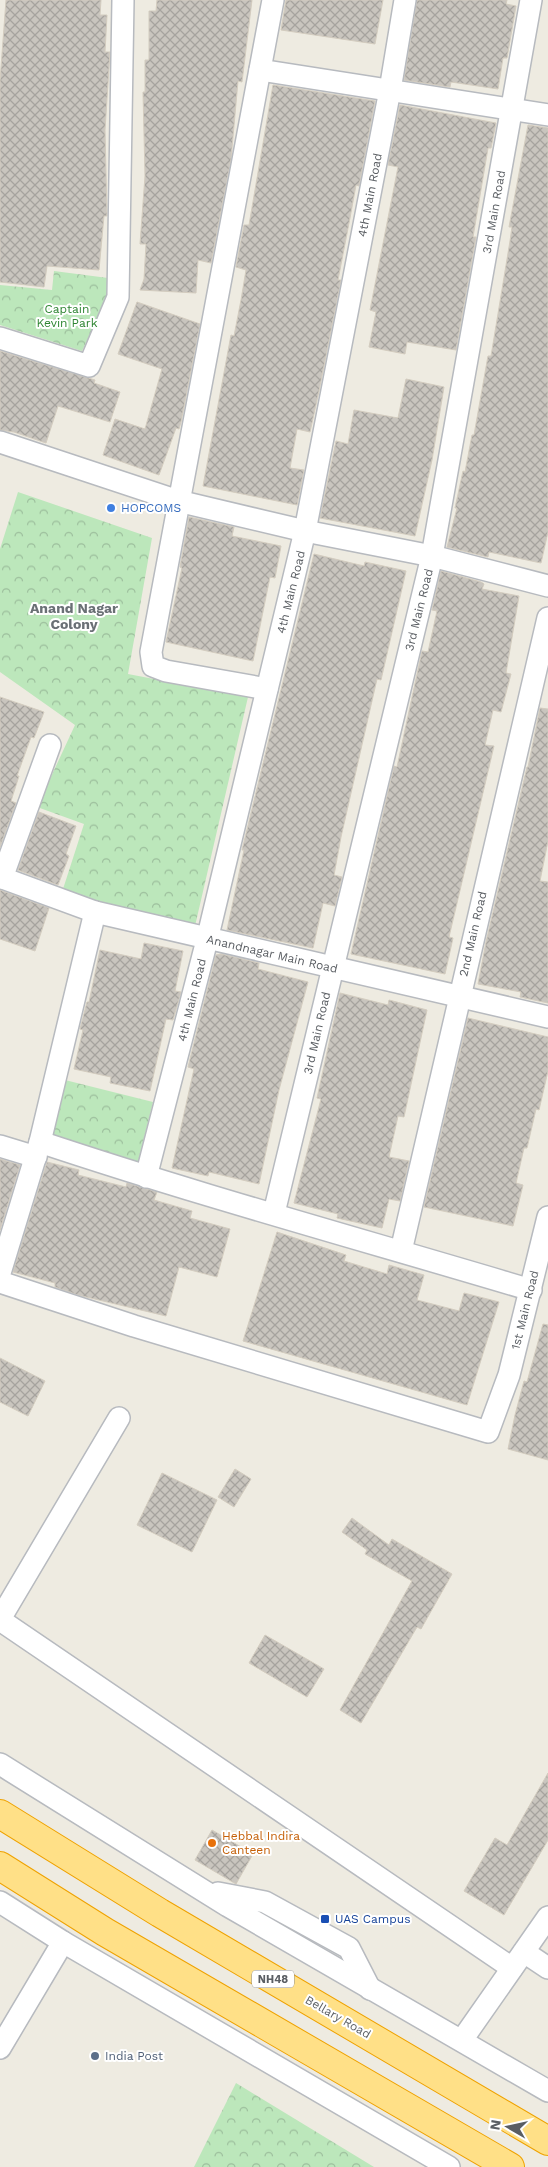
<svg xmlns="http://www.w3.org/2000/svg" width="548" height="2167" viewBox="0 0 548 2167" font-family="'Work Sans',sans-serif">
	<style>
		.park { fill: url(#park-crowns) }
		.building { fill: url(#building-cross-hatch); stroke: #d3ccbf }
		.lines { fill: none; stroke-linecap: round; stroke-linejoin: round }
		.minor-casing { stroke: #b7babf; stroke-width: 24 }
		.highway-casing { stroke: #efa200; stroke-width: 30 }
		.minor { stroke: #fff; stroke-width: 21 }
		.highway { stroke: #ffe087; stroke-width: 28 }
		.shop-dot { fill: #3f7fe0; stroke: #fff; stroke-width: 2 }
		.food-dot { fill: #e8710a; stroke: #fff; stroke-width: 2 }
		.transit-dot { fill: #1a4fb4; stroke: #fff; stroke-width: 2 }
		.service-dot { fill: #5c6f8a; stroke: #fff; stroke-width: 2 }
		.labels { text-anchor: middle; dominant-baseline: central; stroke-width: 4; stroke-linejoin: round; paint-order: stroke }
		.shield { fill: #fff; stroke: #8c8e92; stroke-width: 1 }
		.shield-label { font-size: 11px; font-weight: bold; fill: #5a5e63 }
		.street-label { font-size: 12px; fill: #5a5e63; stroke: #fff }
		.park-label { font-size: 12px; fill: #2e8532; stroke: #fff }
		.shop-label { font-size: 12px; fill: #366cbe; stroke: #fff; text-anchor: start }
		.food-label { font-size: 12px; fill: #c56008; stroke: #fff; text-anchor: start }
		.transit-label { font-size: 12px; fill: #164399; stroke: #fff; text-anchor: start }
		.service-label { font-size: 12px; fill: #4e5e75; stroke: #fff; text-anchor: start }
		.neighbourhood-label { font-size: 14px; font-weight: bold; fill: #6a7075; stroke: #fff }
	</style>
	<defs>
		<pattern id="park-crowns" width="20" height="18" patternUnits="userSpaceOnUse" patternTransform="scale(1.25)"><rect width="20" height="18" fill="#bce7bb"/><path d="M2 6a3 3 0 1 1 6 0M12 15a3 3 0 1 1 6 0" fill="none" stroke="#9cbe9c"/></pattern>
		<pattern id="building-cross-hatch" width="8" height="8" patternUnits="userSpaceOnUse" patternTransform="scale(1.25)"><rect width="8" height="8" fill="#c9c5be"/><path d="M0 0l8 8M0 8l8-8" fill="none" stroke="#a6a39e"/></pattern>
	</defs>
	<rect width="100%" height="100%" fill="#eeebe1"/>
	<g class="park">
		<polygon points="54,271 108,278 108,296 82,351 0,325 0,285 52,290"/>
		<polygon points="18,492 152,538 128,674 248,697 195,926 95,901 63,889 84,824 37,807 75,725 0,672 0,549"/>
		<polygon points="61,1079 153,1102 137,1166 49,1137"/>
		<polygon points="236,2083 374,2167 194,2167"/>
	</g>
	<g class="building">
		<polygon points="6,0 101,0 100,15 107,15 105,52 110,52 105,130 107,216 104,216 99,270 47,266 44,287 0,282 0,81"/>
		<polygon points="157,0 252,0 242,82 238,81 231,159 211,263 198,260 196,293 140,290 144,279 146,244 140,244 145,176 143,92 145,92 145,60 149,60 149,11 156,11"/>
		<polygon points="286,0 383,0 375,44 281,30"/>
		<polygon points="417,0 507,0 506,4 516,6 507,58 503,58 498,89 451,82 450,87 404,80"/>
		<polygon points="273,85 375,101 359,186 356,185 350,218 338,280 341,280 319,391 310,432 297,429 290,468 304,470 297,505 203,486 231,335 234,336 241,300 246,270 236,267 244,225 249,225"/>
		<polygon points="400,105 496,123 491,148 488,148 473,237 476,237 456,350 407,342 405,354 369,347 376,312 370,310 398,167 388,165"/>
		<polygon points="528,125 548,128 548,532 541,563 489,552 488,557 447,547 457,508 455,508 463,471 465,472 472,435 474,435 488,356 491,356 510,241 512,227 509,227"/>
		<polygon points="137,302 200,324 181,422 179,429 176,428 159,475 103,455 115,419 145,429 162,369 118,354"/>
		<polygon points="0,351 95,380 94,383 120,392 110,422 58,406 46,443 14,432 0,430"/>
		<polygon points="406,379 444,387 432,460 415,536 320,518 336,441 348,444 354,410 398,418"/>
		<polygon points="189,517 234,527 232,536 281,546 275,578 270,577 253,661 166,642 182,568 180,567"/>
		<polygon points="314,554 364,566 365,562 406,571 381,680 377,679 341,837 334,875 342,877 335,906 323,903 313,948 227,930 244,850 242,850"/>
		<polygon points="441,571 481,582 484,584 482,589 519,596 506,673 511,674 501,712 493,710 485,745 494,746 449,937 453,938 445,974 351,954 394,766 397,767 422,651 428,652 437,611 432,610"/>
		<polygon points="0,697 44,712 34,738 31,737 17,776 19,776 11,801 16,803 0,847"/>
		<polygon points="540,708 548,709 548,841 540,881 548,882 548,1003 520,997 521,992 478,984 486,942 527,767 528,767"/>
		<polygon points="39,812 76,826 66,854 69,856 58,885 18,870"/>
		<polygon points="0,890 49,908 35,951 0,939"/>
		<polygon points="144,943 183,951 175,991 181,992 173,1020 166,1019 150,1091 110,1083 111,1077 74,1069 83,1030 80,1029 87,1002 89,1002 100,950 141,959"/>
		<polygon points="221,954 259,963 258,969 308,982 279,1090 259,1184 209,1172 208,1176 172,1168 194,1069 188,1067 216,955"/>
		<polygon points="340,993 388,1005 389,1000 427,1010 404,1117 398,1116 389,1157 409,1161 400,1201 389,1199 382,1228 337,1218 338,1214 294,1203 321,1099 317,1098"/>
		<polygon points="468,1018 548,1037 548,1071 539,1110 536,1109 527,1148 524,1148 516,1183 523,1185 513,1226 424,1207"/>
		<polygon points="0,1159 20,1165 0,1230"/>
		<polygon points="47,1162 79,1170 78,1175 126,1187 127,1183 157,1192 154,1200 192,1211 190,1218 230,1229 217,1277 179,1267 166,1316 78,1295 55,1287 55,1283 13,1272"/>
		<polygon points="277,1232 346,1255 344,1261 387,1274 389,1265 424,1275 417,1300 459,1311 464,1293 499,1302 467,1405 243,1341"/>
		<polygon points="543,1324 548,1325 548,1460 508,1449 515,1415 524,1381 527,1382"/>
		<polygon points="0,1358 45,1381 28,1416 0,1402"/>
		<polygon points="235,1469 251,1479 234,1507 218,1497"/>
		<polygon points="162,1473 217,1500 192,1552 137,1525"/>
		<polygon points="352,1518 389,1545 392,1539 452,1574 421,1629 417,1627 361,1723 340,1710 412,1581 365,1554 367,1550 342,1532"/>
		<polygon points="265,1635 324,1669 307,1697 249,1663"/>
		<polygon points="548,1773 548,1840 504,1915 464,1891 495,1838 507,1845"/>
		<polygon points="212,1830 253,1854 236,1884 195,1860"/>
	</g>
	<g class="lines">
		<defs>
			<g id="minor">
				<polyline points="260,70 548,115"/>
				<polyline points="0,338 89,366 118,297 123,0"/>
				<polyline points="0,442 178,501 305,531 432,556 548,586"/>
				<polyline points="267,689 166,671 153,666 151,652 273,0"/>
				<polyline points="0,877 95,912 548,1017"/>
				<polyline points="2,878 50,745"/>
				<polyline points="40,1142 95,912"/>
				<polyline points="0,1146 36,1157"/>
				<polyline points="146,1177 207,940 305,531 390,90 405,0"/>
				<polyline points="274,1213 432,556 531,0"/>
				<polyline points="401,1251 548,618"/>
				<path d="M0 1273 40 1142C202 1196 367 1241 531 1290"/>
				<polyline points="0,1282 134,1326 488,1432 509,1375 548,1217"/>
				<polyline points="0,1619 119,1418"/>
				<polyline points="0,1620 512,1968"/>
				<polyline points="0,1764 228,1906 548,2091"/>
				<polyline points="218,1893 265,1902 349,1948 370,1989"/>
				<polyline points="0,1902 63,1942 449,2167"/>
				<polyline points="524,1952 548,1968"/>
				<polyline points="462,2040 548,1917"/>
				<polyline points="0,2048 63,1942"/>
			</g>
			<g id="highway">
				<polyline points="0,1814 160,1913 548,2141"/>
				<polyline points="0,1866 105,1932 510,2167"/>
			</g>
		</defs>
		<use href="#minor" class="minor-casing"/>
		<use href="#highway" class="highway-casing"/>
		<use href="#minor" class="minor"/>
		<use href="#highway" class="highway"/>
	</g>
	<circle class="shop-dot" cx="111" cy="508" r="5"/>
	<circle class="food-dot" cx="212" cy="1843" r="5"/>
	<rect class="transit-dot" x="320" y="1914" width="10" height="10" rx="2.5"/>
	<circle class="service-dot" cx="95" cy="2056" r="5"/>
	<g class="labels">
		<rect class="shield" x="252" y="1970.5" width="42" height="17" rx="4"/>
		<g class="shield-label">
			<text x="273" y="1979">NH48</text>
		</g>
		<g class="street-label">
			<text transform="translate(370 195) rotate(-79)">4th Main Road</text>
			<text transform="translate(494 212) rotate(-80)">3rd Main Road</text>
			<text transform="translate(291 592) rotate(-76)">4th Main Road</text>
			<text transform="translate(419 610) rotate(-76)">3rd Main Road</text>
			<text transform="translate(473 934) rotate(-77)">2nd Main Road</text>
			<text transform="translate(272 954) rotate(13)">Anandnagar Main Road</text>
			<text transform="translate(192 1000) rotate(-76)">4th Main Road</text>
			<text transform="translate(317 1033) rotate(-77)">3rd Main Road</text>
			<text transform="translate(525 1310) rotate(-76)">1st Main Road</text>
			<text transform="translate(338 2017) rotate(30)">Bellary Road</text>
		</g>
		<g class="park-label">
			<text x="67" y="309">Captain<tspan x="67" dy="14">Kevin Park</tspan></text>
		</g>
		<g class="shop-label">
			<text x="121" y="508">HOPCOMS</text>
		</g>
		<g class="food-label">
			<text x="222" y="1836">Hebbal Indira<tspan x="222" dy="14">Canteen</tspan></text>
		</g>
		<g class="transit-label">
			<text x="335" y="1919">UAS Campus</text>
		</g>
		<g class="service-label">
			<text x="105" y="2056">India Post</text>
		</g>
		<g class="neighbourhood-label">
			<text x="74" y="608">Anand Nagar<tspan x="74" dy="16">Colony</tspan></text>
		</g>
	</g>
	<g transform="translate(508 2127) rotate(279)" stroke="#ffffff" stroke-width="4" paint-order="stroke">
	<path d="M0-4L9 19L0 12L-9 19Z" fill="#5a5e63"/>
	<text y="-8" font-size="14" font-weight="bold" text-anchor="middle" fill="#5a5e63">N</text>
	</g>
</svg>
